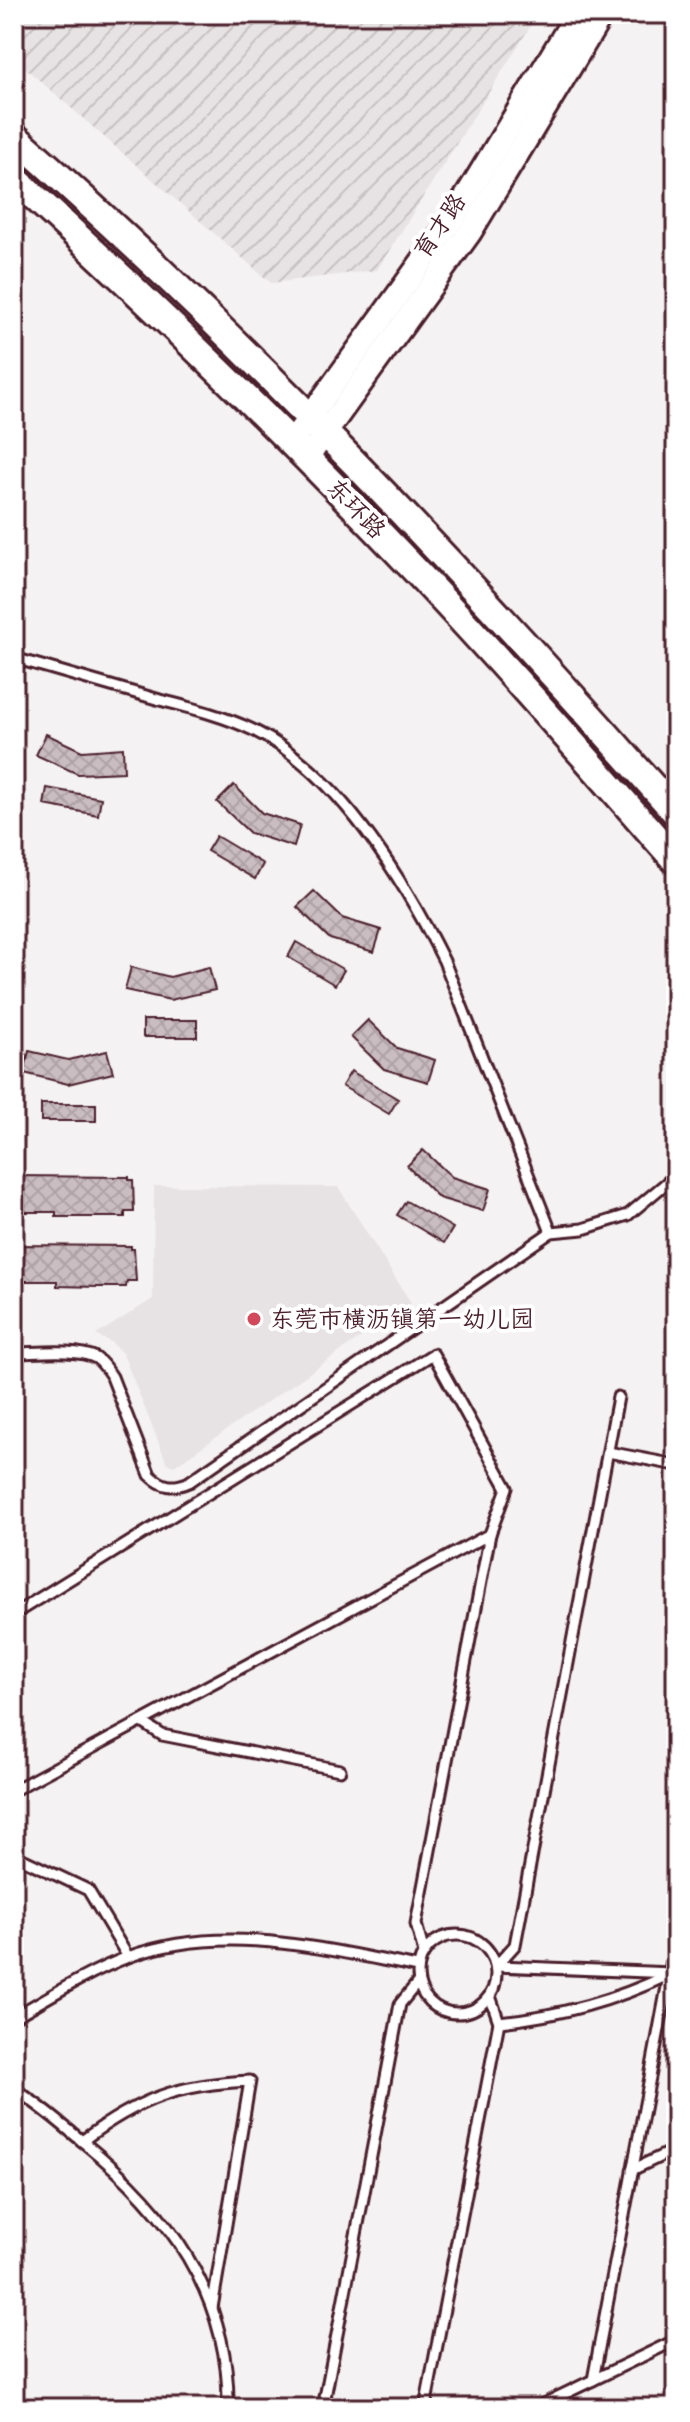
<svg xmlns="http://www.w3.org/2000/svg" width="690" height="2422" viewBox="0 0 690 2422" font-family="Pangolin,'LXGW WenKai TC',sans-serif">
	<style>
		.built { fill: #e7e2e3 }
		.industrial { fill: url(#industrial-furrows) }
		.building { fill: url(#building-cross-hatch); stroke: #4a1f2b; stroke-width: 2 }
		.lines { fill: none; stroke-linecap: round; stroke-linejoin: round }
		.service-casing { stroke: #4a1f2b; stroke-width: 15 }
		.tertiary-casing { stroke: #4a1f2b; stroke-width: 28 }
		.secondary-casing { stroke: #4a1f2b; stroke-width: 32 }
		.service { stroke: #fff; stroke-width: 9 }
		.tertiary { stroke: #fff; stroke-width: 22 }
		.secondary { stroke: #fff; stroke-width: 26 }
		.poi-dot { fill: #d1495b; stroke: #fff; stroke-width: 3 }
		.labels { text-anchor: middle; dominant-baseline: central; stroke-width: 8; stroke-linejoin: round; paint-order: stroke }
		.street-label { font-size: 24px; fill: #4a1f2b; stroke: #fff }
		.poi-label { font-size: 24px; fill: #4a1f2b; stroke: #fff; text-anchor: start }
	</style>
	<defs>
		<pattern id="industrial-furrows" width="10" height="10" patternUnits="userSpaceOnUse" patternTransform="scale(2)"><rect width="10" height="10" fill="#e7e2e3"/><path d="M-1 1l2-2M0 10L10 0M9 11l2-2" fill="none" stroke="#c8c1c3"/></pattern>
		<pattern id="building-cross-hatch" width="8" height="8" patternUnits="userSpaceOnUse" patternTransform="scale(2)"><rect width="8" height="8" fill="#cabdc1"/><path d="M0 0l8 8M0 8l8-8" fill="none" stroke="#afa2a6"/></pattern>
	</defs>
	<rect width="100%" height="100%" fill="#f4f2f2"/>
	<filter id="ink" filterUnits="userSpaceOnUse"><feTurbulence type="fractalNoise" baseFrequency=".0125" numOctaves="2"/><feDisplacementMap in="SourceGraphic" scale="16" xChannelSelector="R" yChannelSelector="G"/><feConvolveMatrix kernelMatrix="1 2 1 2 8 2 1 2 1" color-interpolation-filters="sRGB"/></filter>
	<g filter="url(#ink)">
		<polygon class="built" points="154,1186 338,1187 411,1303 174,1466 167,1463 123,1354 111,1342 96,1335 153,1299"/>
		<polygon class="industrial" points="14,14 538,14 377,270 271,283 14,58"/>
		<g class="building">
			<polygon points="46,734 82,751 123,748 124,772 78,774 36,755"/>
			<polygon points="234,785 262,813 300,825 294,847 250,833 217,802"/>
			<polygon points="47,788 101,798 98,815 44,805"/>
			<polygon points="216,836 263,864 255,879 207,851"/>
			<polygon points="314,891 342,918 381,930 374,952 330,939 297,907"/>
			<polygon points="296,942 344,970 335,985 288,957"/>
			<polygon points="131,967 170,977 209,967 215,990 170,1000 125,990"/>
			<rect x="143" y="1020" width="54" height="17"/>
			<polygon points="368,1020 397,1048 435,1060 428,1082 384,1069 351,1037"/>
			<polygon points="29,1051 68,1060 107,1051 113,1073 68,1084 24,1073"/>
			<polygon points="351,1071 398,1099 389,1114 342,1086"/>
			<rect x="41" y="1104" width="55" height="17"/>
			<polygon points="423,1150 452,1177 490,1189 483,1211 439,1198 407,1166"/>
			<polygon points="14,1176 129,1177 129,1180 133,1180 134,1212 125,1212 125,1217 56,1217 56,1212 14,1212"/>
			<polygon points="406,1201 453,1228 444,1243 397,1215"/>
			<polygon points="14,1245 131,1246 131,1249 134,1249 136,1281 127,1281 126,1287 98,1287 57,1286 57,1281 14,1281"/>
		</g>
		<g class="lines">
			<defs>
				<g id="service">
					<path d="M14 658C63 672 112 686 160 700 191 708 224 716 253 730 338 771 403 879 444 961L551 1232"/>
					<path d="M14 1353C35 1353 78 1348 96 1358 103 1363 107 1369 112 1377L150 1475C162 1487 173 1489 189 1482L551 1232 583 1229 628 1215 676 1175"/>
					<polyline points="608,1452 676,1465"/>
					<polyline points="14,1614 433,1354 507,1488 490,1534 416,1924 424,1953"/>
					<polyline points="142,1722 162,1735 340,1770"/>
					<polyline points="14,1790 490,1534"/>
					<polyline points="14,1855 88,1890 128,1957"/>
					<circle cx="457" cy="1974" r="39"/>
					<polyline points="496,1966 515,1945 618,1397"/>
					<polyline points="496,1966 672,1973"/>
					<path d="M14 2017C51 1996 88 1972 128 1957 224 1922 322 1949 418 1967"/>
					<path d="M499 2022C559 2016 614 2001 668 1975"/>
					<path d="M14 2089C39 2104 60 2123 82 2141 167 2210 230 2293 228 2408"/>
					<path d="M82 2141C139 2098 179 2084 250 2081L212 2308"/>
					<polyline points="632,2170 676,2149"/>
					<polyline points="593,2380 676,1939"/>
					<polyline points="323,2408 400,2004 418,1982"/>
					<polyline points="425,2408 499,2022 490,1996"/>
					<polyline points="535,2408 676,2340"/>
				</g>
				<g id="tertiary">
					<polyline points="291,443 452,220 577,14"/>
					<polyline points="307,458 470,232 602,14"/>
				</g>
				<g id="secondary">
					<path d="M14 136C251 346 467 575 676 813"/>
					<path d="M14 178C151 303 285 433 413 568 503 663 589 762 676 861"/>
				</g>
			</defs>
			<use href="#service" class="service-casing"/>
			<use href="#tertiary" class="tertiary-casing"/>
			<use href="#secondary" class="secondary-casing"/>
			<use href="#service" class="service"/>
			<use href="#tertiary" class="tertiary"/>
			<use href="#secondary" class="secondary"/>
		</g>
	</g>
	<circle class="poi-dot" cx="254" cy="1319" r="8"/>
	<g class="labels">
		<g class="street-label">
			<text transform="translate(440 226) rotate(-56)">育才路</text>
			<text transform="translate(356 509) rotate(46)">东环路</text>
		</g>
		<g class="poi-label">
			<text x="270" y="1319">东莞市横沥镇第一幼儿园</text>
		</g>
	</g>
	<rect width="690" height="2422" fill="none" stroke="#fff" stroke-width="48"/>
	<rect x="24" y="24" width="642" height="2374" fill="none" stroke="#4a1f2b" stroke-width="3" filter="url(#ink)"/>
</svg>
